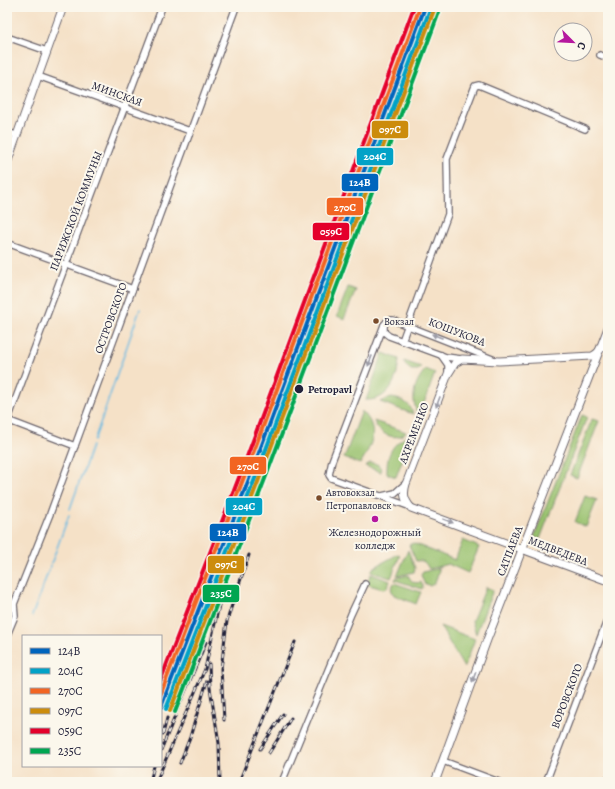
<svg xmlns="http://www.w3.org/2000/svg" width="615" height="789" viewBox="0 0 615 789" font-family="Alegreya,serif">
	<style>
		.green { fill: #98c16d; stroke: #5d7254 }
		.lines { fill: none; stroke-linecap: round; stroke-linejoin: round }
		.stream { stroke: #65bae2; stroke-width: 1.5 }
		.minor-casing { stroke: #6c656c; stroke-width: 8 }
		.tertiary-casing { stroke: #6c656c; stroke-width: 9 }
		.minor { stroke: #fff; stroke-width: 5.5 }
		.tertiary { stroke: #fff; stroke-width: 7 }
		.rail-casing { stroke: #22223b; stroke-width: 3 }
		.rail { stroke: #fbf7ec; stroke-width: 1.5; stroke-dasharray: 4.5; stroke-linecap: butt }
		.rail-1-casing { stroke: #fbf7ec; stroke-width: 7 }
		.rail-2-casing { stroke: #fbf7ec; stroke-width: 7 }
		.rail-3-casing { stroke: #fbf7ec; stroke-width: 7 }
		.rail-4-casing { stroke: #fbf7ec; stroke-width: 7 }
		.rail-5-casing { stroke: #fbf7ec; stroke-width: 7 }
		.rail-6-casing { stroke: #fbf7ec; stroke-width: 7 }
		.rail-1 { stroke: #0065bd; stroke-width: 4 }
		.rail-2 { stroke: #02a2c7; stroke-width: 4 }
		.rail-3 { stroke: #f26522; stroke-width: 4 }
		.rail-4 { stroke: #cc8c0c; stroke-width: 4 }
		.rail-5 { stroke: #e4002b; stroke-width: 4 }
		.rail-6 { stroke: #00a651; stroke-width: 4 }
		.oneway { fill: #9c9ca7 }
		.bus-dot { fill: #7a4b2a; stroke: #fbf7ec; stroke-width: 1.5 }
		.stop-dot { fill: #22223b; stroke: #fbf7ec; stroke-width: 1.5 }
		.poi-dot { fill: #b5179e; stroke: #fbf7ec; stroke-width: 1.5 }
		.labels { text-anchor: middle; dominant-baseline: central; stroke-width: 4; stroke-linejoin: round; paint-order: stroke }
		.bus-label { font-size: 10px; fill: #22223b; stroke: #fbf7ec; text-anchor: start }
		.street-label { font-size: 11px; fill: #22223b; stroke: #fbf7ec }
		.stop-label { font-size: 11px; font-weight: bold; fill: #22223b; stroke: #fbf7ec; text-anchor: start }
		.poi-label { font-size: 11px; fill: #22223b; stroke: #fbf7ec }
		.line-badge { stroke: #fbf7ec; stroke-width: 1.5 }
		.badge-label { font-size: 11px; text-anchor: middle; font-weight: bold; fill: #fff }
	</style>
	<rect width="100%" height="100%" fill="#fbf7ec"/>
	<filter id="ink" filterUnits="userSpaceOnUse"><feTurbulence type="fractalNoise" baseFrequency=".025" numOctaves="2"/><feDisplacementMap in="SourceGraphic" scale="8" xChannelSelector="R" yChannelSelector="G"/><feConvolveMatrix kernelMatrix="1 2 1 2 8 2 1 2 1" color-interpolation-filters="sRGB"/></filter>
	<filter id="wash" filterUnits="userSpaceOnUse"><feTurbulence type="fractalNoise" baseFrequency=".012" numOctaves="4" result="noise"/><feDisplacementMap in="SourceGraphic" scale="16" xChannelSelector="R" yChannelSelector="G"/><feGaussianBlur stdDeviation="0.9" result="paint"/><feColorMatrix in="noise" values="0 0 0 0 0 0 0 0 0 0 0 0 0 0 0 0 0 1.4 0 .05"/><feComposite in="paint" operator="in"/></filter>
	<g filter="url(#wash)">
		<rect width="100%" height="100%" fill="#f5e1c7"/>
		<g class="green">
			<polygon points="348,287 356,290 344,319 337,316"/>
			<path d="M383 353 399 359C398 379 389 401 366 400Z"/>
			<polygon points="404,361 421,367 418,370 411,370 405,365"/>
			<path d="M426 369 435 373 419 417C410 400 413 383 426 369Z"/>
			<path d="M391 398C401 399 411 403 413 414L380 402Z"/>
			<path d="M362 411C380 429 372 445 360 464L344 458Z"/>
			<polygon points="582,415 587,417 540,539 534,537"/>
			<polygon points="592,419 599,421 577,478 570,475"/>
			<path d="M374 421 406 432C396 443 377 433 374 421Z"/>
			<path d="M412 434 396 477 387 474C386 453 393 442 412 434Z"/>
			<path d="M370 463C377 463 381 465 381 472L365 466Z"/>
			<polygon points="585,496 597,500 586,527 575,522"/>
			<path d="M463 540 479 547 468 573 448 564 429 569C425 562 424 560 416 561L409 545 413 543 455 560Z"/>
			<polygon points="408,550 415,568 414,572 397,576"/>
			<polygon points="398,554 400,555 391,578 371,572 373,568"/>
			<polygon points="439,568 439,570 435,583 430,586 424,583 421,575 423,572"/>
			<polygon points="371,574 390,581 387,588 383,589 366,584"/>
			<path d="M408 575C412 582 413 584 421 582L423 587 422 589 395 580 396 578Z"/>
			<polygon points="394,583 421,592 416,604 394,595 391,589"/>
			<polygon points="486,587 493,590 476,634 472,621"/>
			<polygon points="440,626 475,639 464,668"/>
		</g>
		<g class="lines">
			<g class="stream">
				<polyline points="94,441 140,309"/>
				<polyline points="70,509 92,446"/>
				<polyline points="32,616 69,515"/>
			</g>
		</g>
	</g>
	<g filter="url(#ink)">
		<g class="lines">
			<defs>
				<g id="minor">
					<polyline points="7,37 47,51"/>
					<polyline points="600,55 608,58"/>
					<polyline points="38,76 190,131"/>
					<polyline points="7,132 16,135"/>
					<polyline points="7,243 133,289"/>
					<polyline points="384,325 332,461 329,475 331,478 411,507"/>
					<polyline points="402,341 448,214 447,159 475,86 479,85 585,129"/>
					<polyline points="441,355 448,365 448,374"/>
					<polyline points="461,359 446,357 389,336 384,332 384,325 388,320 393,320 495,360"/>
					<polyline points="7,420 75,446"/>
					<polyline points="7,422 162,7"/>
					<polyline points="382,496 395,493 405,484"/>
					<polyline points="7,602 14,604"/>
					<polyline points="7,635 15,616 14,604 50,514 236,7"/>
					<polyline points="443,761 499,782"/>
					<polyline points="282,782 351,614 365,584"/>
					<polyline points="546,782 608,618"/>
				</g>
				<g id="tertiary">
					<polyline points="7,163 63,7"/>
					<path d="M608 343C601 346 599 354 592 356L499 361 462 359 455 363 448 374 406 484C403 494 404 499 411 508L608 581"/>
					<polyline points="435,782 487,640 608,328"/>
					<polyline points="607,782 608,779"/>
				</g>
			</defs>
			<use href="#minor" class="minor-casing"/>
			<use href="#tertiary" class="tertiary-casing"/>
			<use href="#minor" class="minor"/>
			<use href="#tertiary" class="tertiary"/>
			<defs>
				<g id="rail">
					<polyline points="209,664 210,688 219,743 220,782"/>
					<polyline points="171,694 429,7"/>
					<polyline points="224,720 221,669 227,621 231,608 249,555"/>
					<polyline points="163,734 167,718"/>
					<polyline points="260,749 283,714"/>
					<polyline points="161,750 206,642"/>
					<polyline points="269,753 291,718"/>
					<polyline points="180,763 190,737 207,681"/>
					<polyline points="150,782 154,766"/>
					<polyline points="156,782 205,669 223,587"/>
					<polyline points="239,782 295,642"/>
				</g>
			</defs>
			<use href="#rail" class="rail-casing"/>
			<use href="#rail" class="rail"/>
			<defs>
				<polyline id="rail-1" points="161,707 254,466 425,7"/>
				<polyline id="rail-2" points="166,709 259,468 430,9"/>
				<polyline id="rail-3" points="161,693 249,464 420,7"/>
				<polyline id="rail-4" points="170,711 263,469 434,10"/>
				<polyline id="rail-5" points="161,679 245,462 414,7"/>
				<polyline id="rail-6" points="175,712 268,471 439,12"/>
			</defs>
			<use href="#rail-1" class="rail-1-casing"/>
			<use href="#rail-2" class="rail-2-casing"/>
			<use href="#rail-3" class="rail-3-casing"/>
			<use href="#rail-4" class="rail-4-casing"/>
			<use href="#rail-5" class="rail-5-casing"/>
			<use href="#rail-6" class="rail-6-casing"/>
			<use href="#rail-1" class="rail-1"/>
			<use href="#rail-2" class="rail-2"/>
			<use href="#rail-3" class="rail-3"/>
			<use href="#rail-4" class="rail-4"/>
			<use href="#rail-5" class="rail-5"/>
			<use href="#rail-6" class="rail-6"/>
		</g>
		<defs><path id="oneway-solid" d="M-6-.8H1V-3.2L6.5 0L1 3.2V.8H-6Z"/></defs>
		<g class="oneway">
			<use href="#oneway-solid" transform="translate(437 336) rotate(-159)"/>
			<use href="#oneway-solid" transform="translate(370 361) rotate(111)"/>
			<use href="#oneway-solid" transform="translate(438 402) rotate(111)"/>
			<use href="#oneway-solid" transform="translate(448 521) rotate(21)"/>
			<use href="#oneway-solid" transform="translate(474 677) rotate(110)"/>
		</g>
	</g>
	<g class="bus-dot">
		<circle cx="376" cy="321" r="3.5"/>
		<circle cx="319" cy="498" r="3.5"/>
	</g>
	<circle class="stop-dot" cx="299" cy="389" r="5"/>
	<circle class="poi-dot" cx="375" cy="519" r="4"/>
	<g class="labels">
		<g class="bus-label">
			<text x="384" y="321">Вокзал</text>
			<text x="326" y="492">Автовокзал<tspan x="326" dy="13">Петропавловск</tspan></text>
		</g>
		<g class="street-label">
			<text transform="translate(117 94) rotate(20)">МИНСКАЯ</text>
			<text transform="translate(76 211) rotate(-69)">ПАРИЖСКОЙ КОММУНЫ</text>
			<text transform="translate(111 318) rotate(-70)">ОСТРОВСКОГО</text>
			<text transform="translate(457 332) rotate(21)">КОШУКОВА</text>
			<text transform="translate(414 433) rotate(-69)">АХРЕМЕНКО</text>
			<text transform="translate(510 551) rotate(-69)">САТПАЕВА</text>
			<text transform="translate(558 551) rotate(21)">МЕДВЕДЕВА</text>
			<text transform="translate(567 696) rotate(-69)">ВОРОВСКОГО</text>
		</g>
		<g class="stop-label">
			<text x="308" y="389">Petropavl</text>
		</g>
		<g class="poi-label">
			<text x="375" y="532">Железнодорожный<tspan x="375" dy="13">колледж</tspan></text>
		</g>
	</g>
	<g class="line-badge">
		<rect x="371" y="120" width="38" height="19" rx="4" fill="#cc8c0c"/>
		<rect x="356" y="147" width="38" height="19" rx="4" fill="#02a2c7"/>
		<rect x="341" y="173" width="38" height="19" rx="4" fill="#0065bd"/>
		<rect x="326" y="197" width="38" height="19" rx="4" fill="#f26522"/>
		<rect x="312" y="222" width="38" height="19" rx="4" fill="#e4002b"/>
		<rect x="229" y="456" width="38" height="19" rx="4" fill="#f26522"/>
		<rect x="225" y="497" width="38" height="19" rx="4" fill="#02a2c7"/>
		<rect x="209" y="523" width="38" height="19" rx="4" fill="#0065bd"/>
		<rect x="207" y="555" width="38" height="19" rx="4" fill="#cc8c0c"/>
		<rect x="202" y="584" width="38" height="19" rx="4" fill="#00a651"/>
	</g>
	<g class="badge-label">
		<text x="390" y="133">097С</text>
		<text x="375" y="160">204С</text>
		<text x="360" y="186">124В</text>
		<text x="345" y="211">270С</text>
		<text x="331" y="235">059С</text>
		<text x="248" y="470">270С</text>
		<text x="244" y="510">204С</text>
		<text x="228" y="536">124В</text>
		<text x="226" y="568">097С</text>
		<text x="221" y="597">235С</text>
	</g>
	<rect width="615" height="789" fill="none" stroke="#fbf7ec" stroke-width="24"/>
	<rect x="22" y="635" width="140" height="132" fill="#fbf7ec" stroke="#a4a2a5"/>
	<rect x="30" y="648" width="20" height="6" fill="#0065bd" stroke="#a4a2a5"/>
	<text x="58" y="655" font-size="12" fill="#22223b">124В</text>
	<rect x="30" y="668" width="20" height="6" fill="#02a2c7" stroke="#a4a2a5"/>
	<text x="58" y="675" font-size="12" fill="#22223b">204С</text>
	<rect x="30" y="688" width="20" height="6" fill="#f26522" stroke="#a4a2a5"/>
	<text x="58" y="695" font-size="12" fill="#22223b">270С</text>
	<rect x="30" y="708" width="20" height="6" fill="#cc8c0c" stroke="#a4a2a5"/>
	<text x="58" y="715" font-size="12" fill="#22223b">097С</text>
	<rect x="30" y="728" width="20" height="6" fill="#e4002b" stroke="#a4a2a5"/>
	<text x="58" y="735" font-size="12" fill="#22223b">059С</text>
	<rect x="30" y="748" width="20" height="6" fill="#00a651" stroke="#a4a2a5"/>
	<text x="58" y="755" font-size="12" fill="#22223b">235С</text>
	<g transform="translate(573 42) rotate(114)"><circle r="19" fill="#fbf7ec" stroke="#a4a2a5"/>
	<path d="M0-3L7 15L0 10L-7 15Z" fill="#b5179e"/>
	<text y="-6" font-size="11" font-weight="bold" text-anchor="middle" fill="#22223b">С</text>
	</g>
</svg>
